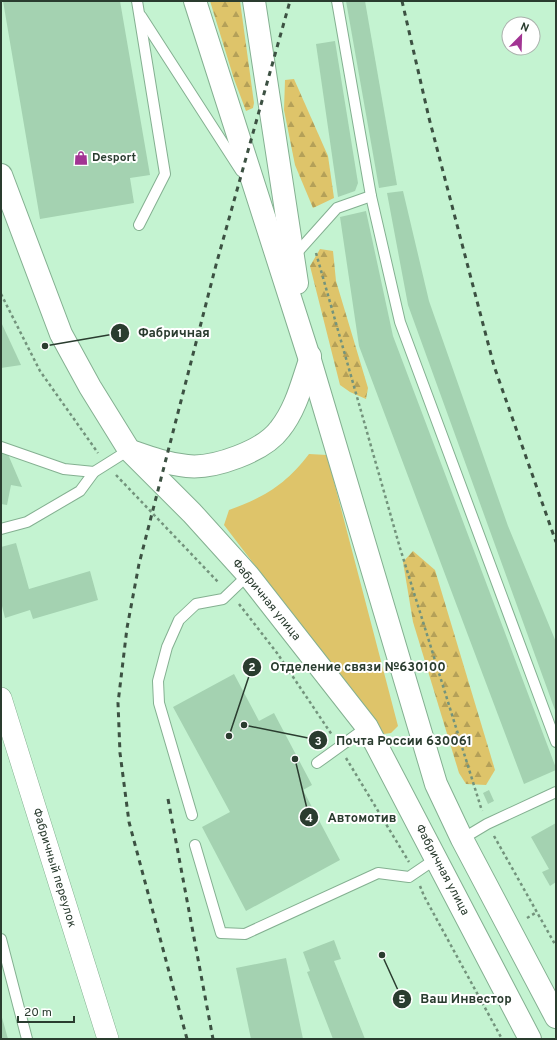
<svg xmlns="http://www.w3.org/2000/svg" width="557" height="1040" viewBox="0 0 557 1040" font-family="Overpass,sans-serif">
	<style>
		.grass { fill: #dec46a }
		.forest { fill: url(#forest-firs) }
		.building { fill: #a4d2b1 }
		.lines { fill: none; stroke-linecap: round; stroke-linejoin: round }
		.lane-casing { stroke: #84b091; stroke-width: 12 }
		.street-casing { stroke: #84b091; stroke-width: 22 }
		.primary-casing { stroke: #84b091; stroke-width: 24 }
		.path { stroke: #73937c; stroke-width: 2.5; stroke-dasharray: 3 3; stroke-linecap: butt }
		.lane { stroke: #fff; stroke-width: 10 }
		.street { stroke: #fff; stroke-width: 21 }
		.primary { stroke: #fff; stroke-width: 22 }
		.rail { stroke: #3c5142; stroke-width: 3; stroke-dasharray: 5 5; stroke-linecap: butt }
		.labels { text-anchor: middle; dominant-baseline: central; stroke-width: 4; stroke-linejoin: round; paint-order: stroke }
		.poi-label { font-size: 12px; font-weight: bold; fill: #2a3c2f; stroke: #fff; text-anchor: start }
		.street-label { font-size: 12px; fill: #2a3c2f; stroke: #fff }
		.leader { fill: none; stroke: #2a3c2f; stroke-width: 1.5 }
		.callout-dot { fill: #2a3c2f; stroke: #fff; stroke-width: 1.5 }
		.mark-label { font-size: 12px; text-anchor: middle; font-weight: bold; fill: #fff }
		.callout-label { font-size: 13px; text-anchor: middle; font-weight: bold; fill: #2a3c2f; stroke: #fff; stroke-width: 4; stroke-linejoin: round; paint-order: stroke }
	</style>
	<defs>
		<pattern id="forest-firs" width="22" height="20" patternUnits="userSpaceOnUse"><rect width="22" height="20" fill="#dec46a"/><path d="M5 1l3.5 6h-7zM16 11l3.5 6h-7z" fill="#b4a058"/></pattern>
	</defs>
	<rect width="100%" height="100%" fill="#c4f3d1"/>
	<path class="grass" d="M309 454 327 455 398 726 391 733 384 734 224 525 229 510C265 497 285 485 309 454Z"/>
	<g class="forest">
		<polygon points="210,1 240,1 254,103 253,108 246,111 234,79"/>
		<polygon points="294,79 328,156 334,198 313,208 295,165 284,110 285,80"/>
		<polygon points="320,249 333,251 336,281 368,388 366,399 350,392 340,385 310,266"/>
		<polygon points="413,551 435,570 495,770 486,785 466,784 459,773 413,622 403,562"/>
	</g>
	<g class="building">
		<polygon points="3,1 120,1 150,175 130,178 134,203 40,219"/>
		<polygon points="346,1 365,1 397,185 379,188"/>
		<polygon points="335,41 358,183 355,191 338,197 316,44"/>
		<polygon points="403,191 429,301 508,526 556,642 556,713 408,305 387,193"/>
		<polygon points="366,211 393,336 556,768 556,770 524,784 359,346 340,217"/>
		<polygon points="1,322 21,365 1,368"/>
		<polygon points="1,438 22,487 11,485 7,505 1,504"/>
		<polygon points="16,543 29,589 90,571 98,600 33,619 30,610 5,618 1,602 1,547"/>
		<polygon points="234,674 259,721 274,713 312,785 303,790 340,860 246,911 202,827 230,812 173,707"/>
		<polygon points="489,790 494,801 488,804 483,793"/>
		<polygon points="556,823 556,882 550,886 542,872 549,869 531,837"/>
		<polygon points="334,940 341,959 334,961 365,1039 333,1039 307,972 310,971 303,952"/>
		<polygon points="286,958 303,1039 251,1039 236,968"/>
		<polygon points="1,1014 8,1039 1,1039"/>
	</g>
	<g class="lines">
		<defs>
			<g id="lane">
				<polyline points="137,1 165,174 139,225"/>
				<polyline points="337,1 371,196 400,322 556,742"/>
				<polyline points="141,16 241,171"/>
				<polyline points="294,256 337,208 371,196"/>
				<polyline points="1,447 64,469 94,472"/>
				<polyline points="1,529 27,522 80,491 94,472 129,450"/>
				<polyline points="317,763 367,727"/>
				<polyline points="192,815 159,703 158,681 167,647 179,620 196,604 223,599 248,575"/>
				<polyline points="462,839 487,824 556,792"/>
				<polyline points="195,845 221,933 245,934 378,873 409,877 437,858"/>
				<polyline points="1,939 27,1039"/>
			</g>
			<polyline id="street" points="1,698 108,1039"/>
			<g id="primary">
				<polyline points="195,1 310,360 436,784 462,839 556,1017"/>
				<polyline points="254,1 297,283"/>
				<polyline points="1,175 61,334 90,387 129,450 192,513 248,575 367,727 530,1039"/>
				<path d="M134 452C151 458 168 464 187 466 214 469 264 451 280 429 296 409 302 383 310 360V356"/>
			</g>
		</defs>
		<use href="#lane" class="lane-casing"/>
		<use href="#street" class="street-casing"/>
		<use href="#primary" class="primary-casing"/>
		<g class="path">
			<polyline points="316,253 400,548 482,811"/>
			<polyline points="1,294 40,371 98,453"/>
			<polyline points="116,475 219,583"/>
			<polyline points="239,604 277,653 332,735"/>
			<polyline points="346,758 409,862"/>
			<polyline points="494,836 556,946"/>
			<polyline points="420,886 424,896 502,1039"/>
			<polyline points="527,918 537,912"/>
		</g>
		<use href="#lane" class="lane"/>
		<use href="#street" class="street"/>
		<use href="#primary" class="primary"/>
		<g class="rail">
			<polyline points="402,1 429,118 494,366 556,542"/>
			<polyline points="168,799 213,1039"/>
			<polyline points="187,1039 129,822 120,753 118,703 127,628 139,564 216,265 290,1"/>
		</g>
	</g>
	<defs>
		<symbol id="shop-bare" viewBox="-9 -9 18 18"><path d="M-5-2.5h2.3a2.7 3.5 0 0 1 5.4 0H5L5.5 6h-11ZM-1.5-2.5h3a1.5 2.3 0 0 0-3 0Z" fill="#a23493" stroke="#fff" stroke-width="2.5" paint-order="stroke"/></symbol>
	</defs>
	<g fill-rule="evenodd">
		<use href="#shop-bare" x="71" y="148" width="20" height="20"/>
	</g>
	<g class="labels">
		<g class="poi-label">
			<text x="92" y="158">Desport</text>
		</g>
		<g class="street-label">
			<text transform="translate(266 600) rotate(51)">Фабричная улица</text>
			<text transform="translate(54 868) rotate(73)">Фабричный переулок</text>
			<text transform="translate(442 870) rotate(62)">Фабричная улица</text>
		</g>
	</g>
	<path class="leader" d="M45 346L120 333M229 736L252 667M244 725L318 740M295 759L309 817M382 955L402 999"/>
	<g class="callout-dot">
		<circle cx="45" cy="346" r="4"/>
		<circle cx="229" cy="736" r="4"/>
		<circle cx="244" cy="725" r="4"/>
		<circle cx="295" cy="759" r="4"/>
		<circle cx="382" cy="955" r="4"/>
		<circle cx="120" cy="333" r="10"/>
		<circle cx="252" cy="667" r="10"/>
		<circle cx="318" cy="740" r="10"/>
		<circle cx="309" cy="817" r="10"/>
		<circle cx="402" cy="999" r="10"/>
	</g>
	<g class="mark-label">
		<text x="120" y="337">1</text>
		<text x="252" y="671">2</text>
		<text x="318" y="745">3</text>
		<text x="309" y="822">4</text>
		<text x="402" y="1003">5</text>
	</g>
	<g class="callout-label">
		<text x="174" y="337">Фабричная</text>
		<text x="358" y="671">Отделение связи №630100</text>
		<text x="404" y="745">Почта России 630061</text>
		<text x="362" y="822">Автомотив</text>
		<text x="466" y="1003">Ваш Инвестор</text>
	</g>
	<rect width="557" height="1040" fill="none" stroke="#2a3c2f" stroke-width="4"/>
	<g transform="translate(521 36) rotate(23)"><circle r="19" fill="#ffffff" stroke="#aab1ac"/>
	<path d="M0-3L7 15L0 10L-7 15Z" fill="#a23493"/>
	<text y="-6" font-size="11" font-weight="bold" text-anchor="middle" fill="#2a3c2f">N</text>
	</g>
	<path d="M18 1016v6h56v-6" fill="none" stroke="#2a3c2f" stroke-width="2"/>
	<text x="24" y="1016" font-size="12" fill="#2a3c2f" stroke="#ffffff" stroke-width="3" paint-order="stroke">20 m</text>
</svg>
